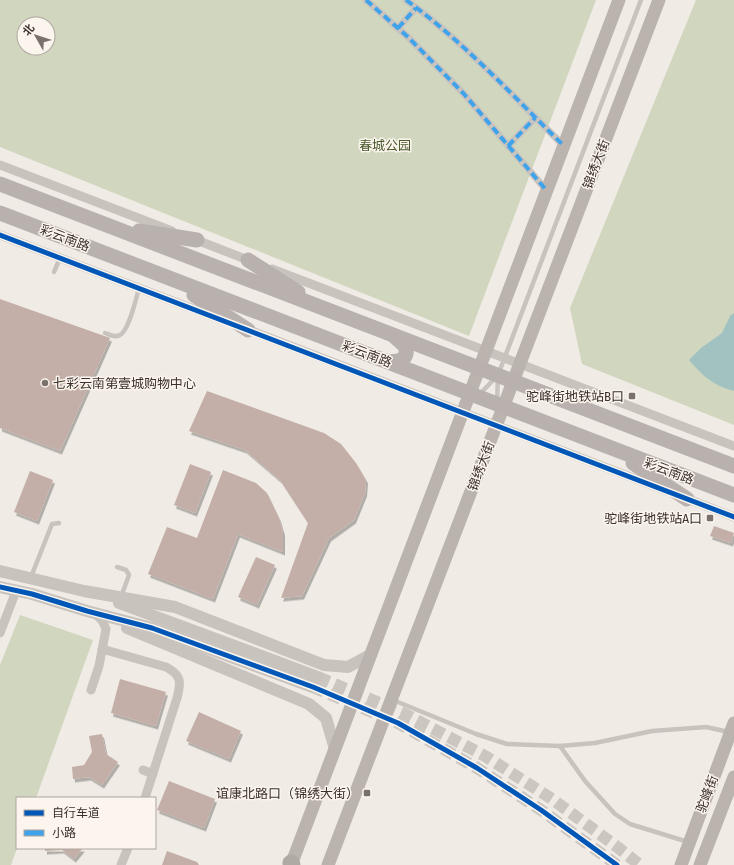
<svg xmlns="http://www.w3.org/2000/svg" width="734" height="865" viewBox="0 0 734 865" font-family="'Fira Sans Condensed','Noto Sans SC',sans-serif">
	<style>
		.green { fill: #d1d6bf; fill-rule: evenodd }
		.water { fill: #a1c2c1 }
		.building { fill: #c3afa7; filter: url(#shadow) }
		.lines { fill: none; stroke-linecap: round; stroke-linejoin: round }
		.tertiary-tunnel { stroke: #ccc6c0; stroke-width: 12; stroke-dasharray: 12 6; stroke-linecap: butt }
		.service { stroke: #c9c3be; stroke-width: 4.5 }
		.pedestrian { stroke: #c9c3be; stroke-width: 7 }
		.minor { stroke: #c9c3be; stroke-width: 9 }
		.tertiary { stroke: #c9c3be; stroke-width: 12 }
		.secondary { stroke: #bab3ae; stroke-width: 13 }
		.primary { stroke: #b8b1ad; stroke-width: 15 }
		.motorway { stroke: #afaaa4; stroke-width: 17 }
		.quiet { stroke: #3fa3eb; stroke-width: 4; stroke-dasharray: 8 4; stroke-linecap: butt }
		.cycleway-casing { stroke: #fbf5ee; stroke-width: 8 }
		.cycleway { stroke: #0057b8; stroke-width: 5 }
		.poi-dot { fill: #7a716c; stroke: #fbf5ee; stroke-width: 1.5 }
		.labels { text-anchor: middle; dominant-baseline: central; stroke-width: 3; stroke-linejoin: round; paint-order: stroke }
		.park-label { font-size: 13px; fill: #4a5a2e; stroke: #fbf5ee }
		.street-label { font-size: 13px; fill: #3b302b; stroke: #fbf5ee }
		.poi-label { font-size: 13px; fill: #3b302b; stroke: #fbf5ee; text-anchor: end }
	</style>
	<defs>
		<filter id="shadow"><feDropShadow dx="2" dy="3.5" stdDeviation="0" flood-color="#0004"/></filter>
	</defs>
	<rect width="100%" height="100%" fill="#f0ebe5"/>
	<g class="green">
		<path d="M0 0H596C554 112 511 224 469 336L0 147ZM24 24H48V48H24Z"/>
		<polygon points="696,0 734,0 734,425 582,364 570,308"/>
		<polygon points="20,615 93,640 36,798 17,798 17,848 11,865 0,865 0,665"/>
	</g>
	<path class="water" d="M734 313V391C712 385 703 376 689 360L701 348 722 333 730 316Z"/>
	<g class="building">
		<polygon points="0,299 110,338 60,451 0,428"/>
		<polygon points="207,391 324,433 341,444 356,463 366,480 365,493 354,520 329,538 302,596 281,598 308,523 280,480 245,450 189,431"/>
		<polygon points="190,464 211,472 195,513 174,505"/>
		<polygon points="223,470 256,483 267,493 279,518 283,532 283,552 238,534 213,599 148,574 167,527 197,538"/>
		<polygon points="30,471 53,480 37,521 14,512"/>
		<polygon points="714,526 734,533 731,543 710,536"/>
		<polygon points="256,557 275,565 257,605 238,597"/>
		<polygon points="120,679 166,692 156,726 111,713"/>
		<polygon points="199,712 241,731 229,759 186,741"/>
		<polygon points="102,734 106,754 118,762 102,785 89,777 73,779 72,767 84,765 92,752 89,736"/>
		<polygon points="169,781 215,799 204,828 157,810"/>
		<polygon points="45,848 83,848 74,859 62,850 45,851"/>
		<polygon points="167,851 197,862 199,865 162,865"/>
	</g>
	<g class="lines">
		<g class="tertiary-tunnel">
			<polyline points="318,677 405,714 485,756 552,799 616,846 640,865"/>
			<polyline points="313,687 398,723 477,768 541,810 617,865"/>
		</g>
		<g class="service">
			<polyline points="54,272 60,258"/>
			<path d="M105 333C110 335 115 338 120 335 129 330 136 299 139 288"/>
			<polyline points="480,394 495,378"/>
			<polyline points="497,402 498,375 641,0"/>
			<polyline points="117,567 126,570 129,575 121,597"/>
			<polyline points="31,577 52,524 59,523"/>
			<polyline points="393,700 476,734 507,744 560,746 595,743 652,731 706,727 729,732"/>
			<polyline points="560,746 585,781 615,814 630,824 688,842"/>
		</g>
		<g class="pedestrian">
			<polyline points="366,0 408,37 464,94 547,191"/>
			<path d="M406 0C464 42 513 96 564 146"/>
			<polyline points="398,28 416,8"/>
			<polyline points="508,146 535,118"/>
		</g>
		<g class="minor">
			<polyline points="0,165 172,231"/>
			<polyline points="0,235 225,321"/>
			<polyline points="194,239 253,262"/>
			<polyline points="272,269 734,446"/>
			<polyline points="244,328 667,491"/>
			<polyline points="683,497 734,517"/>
			<polyline points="0,633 16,591"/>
			<path d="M102 649 166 667C182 675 181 683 177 698L145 798"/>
			<polyline points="91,690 99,666 106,629 103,622 97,615"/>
			<polyline points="143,770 153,774"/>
			<polyline points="121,865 128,848"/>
		</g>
		<g class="tertiary">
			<polyline points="0,571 84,591 175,607 324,665 348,667 370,655"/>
			<polyline points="0,587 32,594 87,611 152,628 313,687"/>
			<polyline points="119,603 318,677"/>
			<polyline points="127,628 309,704 326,718 335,749"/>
		</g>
		<g class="secondary">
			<polyline points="291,865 619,0"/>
			<polyline points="328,865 659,0"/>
			<polyline points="681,865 734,723"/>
			<polyline points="700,865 734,777"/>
		</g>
		<g class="primary">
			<polyline points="0,184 734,466"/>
			<polyline points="0,213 734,495"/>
			<polyline points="139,231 197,240"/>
			<polyline points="248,260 298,292"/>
			<polyline points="194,295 248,330"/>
			<path d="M386 361C398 363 410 360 405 346L394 336"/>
			<polyline points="633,463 687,499"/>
		</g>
		<polyline class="motorway" points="291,863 292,865"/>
		<g class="quiet">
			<polyline points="366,0 408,37 464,94 547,191"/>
			<path d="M406 0C464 42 513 96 564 146"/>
			<polyline points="398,28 416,8"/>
			<polyline points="508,146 535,118"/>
		</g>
		<defs>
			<g id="cycleway">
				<polyline points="0,235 734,517"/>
				<polyline points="0,587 32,594 87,611 152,628 313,687 398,723 477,768 541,810 617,865"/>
			</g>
		</defs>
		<use href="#cycleway" class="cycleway-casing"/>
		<use href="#cycleway" class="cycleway"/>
	</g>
	<g class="poi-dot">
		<circle cx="45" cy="383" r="4"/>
		<rect x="628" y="392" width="8" height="8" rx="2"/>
		<rect x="706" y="514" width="8" height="8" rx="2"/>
		<rect x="363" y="789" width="8" height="8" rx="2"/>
	</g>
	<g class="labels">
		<g class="park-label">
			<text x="385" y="145">春城公园</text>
		</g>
		<g class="street-label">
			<text transform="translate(596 164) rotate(-69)">锦绣大街</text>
			<text transform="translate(65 238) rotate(21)">彩云南路</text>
			<text transform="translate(367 354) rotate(21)">彩云南路</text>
			<text transform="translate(481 466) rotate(-69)">锦绣大街</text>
			<text transform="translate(669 471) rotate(21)">彩云南路</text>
			<text transform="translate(707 794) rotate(-69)">驼峰街</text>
		</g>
		<g class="poi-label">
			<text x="53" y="383" text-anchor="start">七彩云南第壹城购物中心</text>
			<text x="624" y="396">驼峰街地铁站B口</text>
			<text x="702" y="518">驼峰街地铁站A口</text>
			<text x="359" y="793">谊康北路口（锦绣大街）</text>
		</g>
	</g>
	<rect x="16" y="797" width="140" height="52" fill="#fbf5ee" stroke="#aea6a0"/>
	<rect x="24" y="810" width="20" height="6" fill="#0057b8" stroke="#aea6a0"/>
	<text x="52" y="817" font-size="12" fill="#3b302b">自行车道</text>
	<rect x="24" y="830" width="20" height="6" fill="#3fa3eb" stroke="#aea6a0"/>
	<text x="52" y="837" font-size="12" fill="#3b302b">小路</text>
	<g transform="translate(36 36) rotate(309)"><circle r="19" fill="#fbf5ee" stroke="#aea6a0"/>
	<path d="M0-3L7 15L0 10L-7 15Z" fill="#7a716c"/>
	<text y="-6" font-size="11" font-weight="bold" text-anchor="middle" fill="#3b302b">北</text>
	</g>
</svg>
